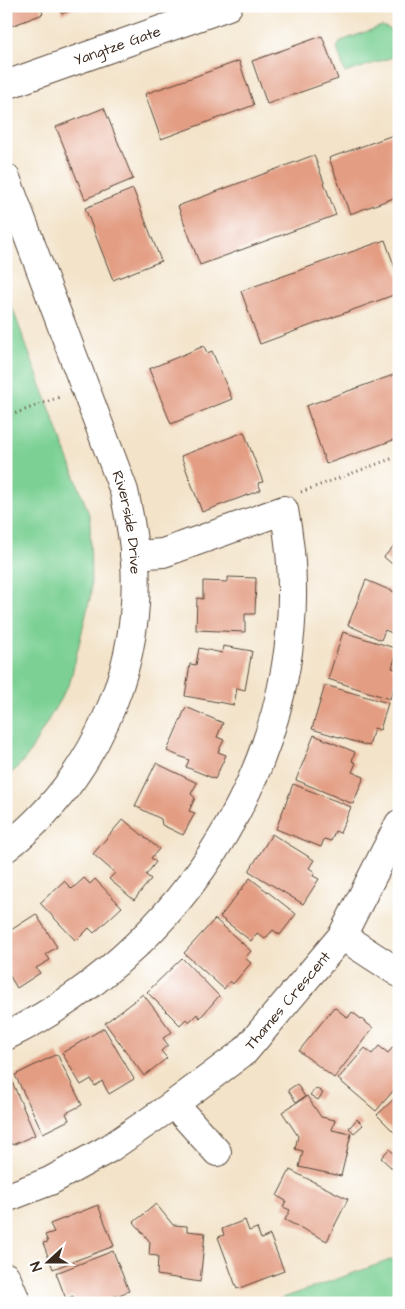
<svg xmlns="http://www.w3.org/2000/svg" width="405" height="1309" viewBox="0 0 405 1309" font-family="'Architects Daughter',sans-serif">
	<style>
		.green { fill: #7bd094; stroke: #5b7d59 }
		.building { fill: #e39d83 }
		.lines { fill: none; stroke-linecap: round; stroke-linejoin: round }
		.minor-casing { stroke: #574638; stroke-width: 30 }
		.path { stroke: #574638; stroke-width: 3; stroke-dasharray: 1 4; stroke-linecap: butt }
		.minor { stroke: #fff; stroke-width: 28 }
		.labels { text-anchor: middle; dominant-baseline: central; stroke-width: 4; stroke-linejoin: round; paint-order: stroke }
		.street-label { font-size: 15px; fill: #3b2a1e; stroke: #fff }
	</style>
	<rect width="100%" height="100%" fill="#fff"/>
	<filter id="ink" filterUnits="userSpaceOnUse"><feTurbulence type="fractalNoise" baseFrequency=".02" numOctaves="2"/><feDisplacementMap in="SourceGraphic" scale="10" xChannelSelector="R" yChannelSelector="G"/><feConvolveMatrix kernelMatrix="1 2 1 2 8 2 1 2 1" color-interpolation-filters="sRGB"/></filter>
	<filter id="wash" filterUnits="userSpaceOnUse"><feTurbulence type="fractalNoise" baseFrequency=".0096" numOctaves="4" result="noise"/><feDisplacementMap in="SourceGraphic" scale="20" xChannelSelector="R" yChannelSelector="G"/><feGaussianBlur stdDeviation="1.12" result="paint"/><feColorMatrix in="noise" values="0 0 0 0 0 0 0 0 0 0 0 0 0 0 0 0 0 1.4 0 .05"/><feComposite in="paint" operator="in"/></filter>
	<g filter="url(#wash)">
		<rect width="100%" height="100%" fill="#f3e3c9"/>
		<g class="green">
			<polygon points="382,26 390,29 399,55 345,73 337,48 341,41"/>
			<polygon points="6,291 90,517 91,594 70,682 27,757 6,779"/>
			<polygon points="399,1257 399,1303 269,1303"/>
		</g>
		<g id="blocks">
			<g class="building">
				<polygon points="6,6 40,6 43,14 6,28"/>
				<polygon points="59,6 80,6 62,14"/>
				<polygon points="322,36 338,79 267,104 252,61"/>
				<polygon points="239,61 254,105 161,139 145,94"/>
				<polygon points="104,108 133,179 85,199 56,127"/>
				<polygon points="399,133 399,196 350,214 329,158"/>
				<polygon points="314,155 336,215 200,265 178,206"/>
				<polygon points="133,189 161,261 113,280 85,208"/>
				<polygon points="385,240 399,279 399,293 260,344 241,291"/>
				<polygon points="204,346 207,353 212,351 232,399 171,424 149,369"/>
				<polygon points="399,373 399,438 326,464 306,406"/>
				<polygon points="244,432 263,482 258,483 261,490 202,512 181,456"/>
				<polygon points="399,540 399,570 384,557"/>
				<polygon points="228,577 256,578 255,614 245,614 245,632 196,630 197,598 203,599 203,581 228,582"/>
				<polygon points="366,580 399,594 399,626 394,634 385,630 381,640 348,625"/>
				<polygon points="343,632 398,649 392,668 399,670 399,672 390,699 328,679"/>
				<polygon points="223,646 252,651 245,690 237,688 234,705 185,696 190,664 196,665 199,648 222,653"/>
				<polygon points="325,685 388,703 380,730 374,728 369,746 312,729"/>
				<polygon points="186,707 223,723 217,737 224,740 218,752 226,755 215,779 186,767 189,760 167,751"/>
				<polygon points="314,735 355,752 352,761 356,763 352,772 364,777 353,804 296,780"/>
				<polygon points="156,763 197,783 191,794 195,798 189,811 195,813 183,835 162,825 161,819 135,806"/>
				<polygon points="293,784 351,807 340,833 335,831 331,841 324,839 321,847 276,829"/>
				<polygon points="123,819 159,849 151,858 156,862 146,875 151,879 134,900 109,879 115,873 93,854"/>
				<polygon points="272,834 314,860 309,868 315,872 313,876 319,879 303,904 249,871"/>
				<polygon points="84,878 90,884 95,879 122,907 94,933 89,928 76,941 40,903 64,881 72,889"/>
				<polygon points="250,878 296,914 280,935 273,930 265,939 257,933 251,941 220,917"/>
				<polygon points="36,914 57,947 46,954 50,960 36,968 40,973 17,988 6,970 6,928 9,927 11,930"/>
				<polygon points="215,919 251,951 245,958 251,963 233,984 230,981 224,989 184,953"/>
				<polygon points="182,958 219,996 200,1018 197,1014 189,1022 186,1019 180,1025 147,992"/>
				<polygon points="143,994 172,1032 163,1038 168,1045 161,1051 167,1058 144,1076 105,1023"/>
				<polygon points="334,1007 348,1018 352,1012 373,1028 334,1078 299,1051"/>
				<polygon points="104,1028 134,1079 109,1094 102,1081 95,1086 91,1079 81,1085 62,1053"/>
				<polygon points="379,1046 388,1053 394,1046 399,1050 399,1084 376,1111 338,1079 365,1048 372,1054"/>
				<polygon points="57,1054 82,1105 66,1113 69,1120 43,1133 15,1075"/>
				<polygon points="10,1077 35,1135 12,1145 10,1140 6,1142 6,1079"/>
				<polygon points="297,1084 305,1097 296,1102 288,1090"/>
				<polygon points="316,1088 323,1093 318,1100 310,1095"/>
				<polygon points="399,1094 399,1137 377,1115"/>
				<polygon points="307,1096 321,1117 335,1120 332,1130 351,1134 341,1176 299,1167 303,1151 295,1149 298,1136 282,1112"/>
				<polygon points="357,1119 363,1125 354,1133 349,1128"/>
				<polygon points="389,1149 399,1158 399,1162 393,1169 381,1158"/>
				<polygon points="290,1170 348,1199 327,1241 285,1220 290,1210 283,1207 286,1201 277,1196"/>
				<polygon points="156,1204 173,1225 187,1226 187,1231 205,1233 200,1282 157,1275 158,1256 149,1255 150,1242 134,1222"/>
				<polygon points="98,1205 114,1246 53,1269 43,1243 48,1242 45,1235 54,1232 50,1224"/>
				<polygon points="245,1220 249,1231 257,1228 261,1239 270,1235 284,1271 237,1289 218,1237 224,1235 222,1229"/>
				<polygon points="113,1251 129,1291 99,1303 76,1303 73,1296 66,1299 56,1273"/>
			</g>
		</g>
	</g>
	<g filter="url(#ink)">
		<use href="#blocks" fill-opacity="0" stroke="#574638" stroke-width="1"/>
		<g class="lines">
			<defs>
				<g id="minor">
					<path id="s1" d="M6 85 228 6"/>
					<path id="s2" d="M6 178 124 491C129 515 134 538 135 562 142 672 92 781 6 848"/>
					<polyline points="342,936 399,973"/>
					<path d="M6 1036C199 943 326 723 284 510L163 553 134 555"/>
					<polyline points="174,1104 217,1152"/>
					<path id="s3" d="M6 1198 50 1181 110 1148 174 1104 245 1051 342 936 399 824"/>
					<polyline points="6,1277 17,1303"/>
				</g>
			</defs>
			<use href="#minor" class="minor-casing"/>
			<g class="path">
				<polyline points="6,417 62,396"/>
				<polyline points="301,492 399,456"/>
			</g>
			<use href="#minor" class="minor"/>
		</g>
	</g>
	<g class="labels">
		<g class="street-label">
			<text stroke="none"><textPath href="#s1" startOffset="118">Yangtze Gate</textPath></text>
			<text stroke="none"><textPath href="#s2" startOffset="366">Riverside Drive</textPath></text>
			<text stroke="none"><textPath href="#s3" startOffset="348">Thames Crescent</textPath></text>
		</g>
	</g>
	<rect width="405" height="1309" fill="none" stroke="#fff" stroke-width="25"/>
	<g transform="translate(48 1262) rotate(249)" stroke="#ffffff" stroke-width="4" paint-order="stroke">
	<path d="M0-4L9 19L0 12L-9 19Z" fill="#3b2a1e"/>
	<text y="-8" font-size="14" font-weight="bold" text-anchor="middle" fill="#3b2a1e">N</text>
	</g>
</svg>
